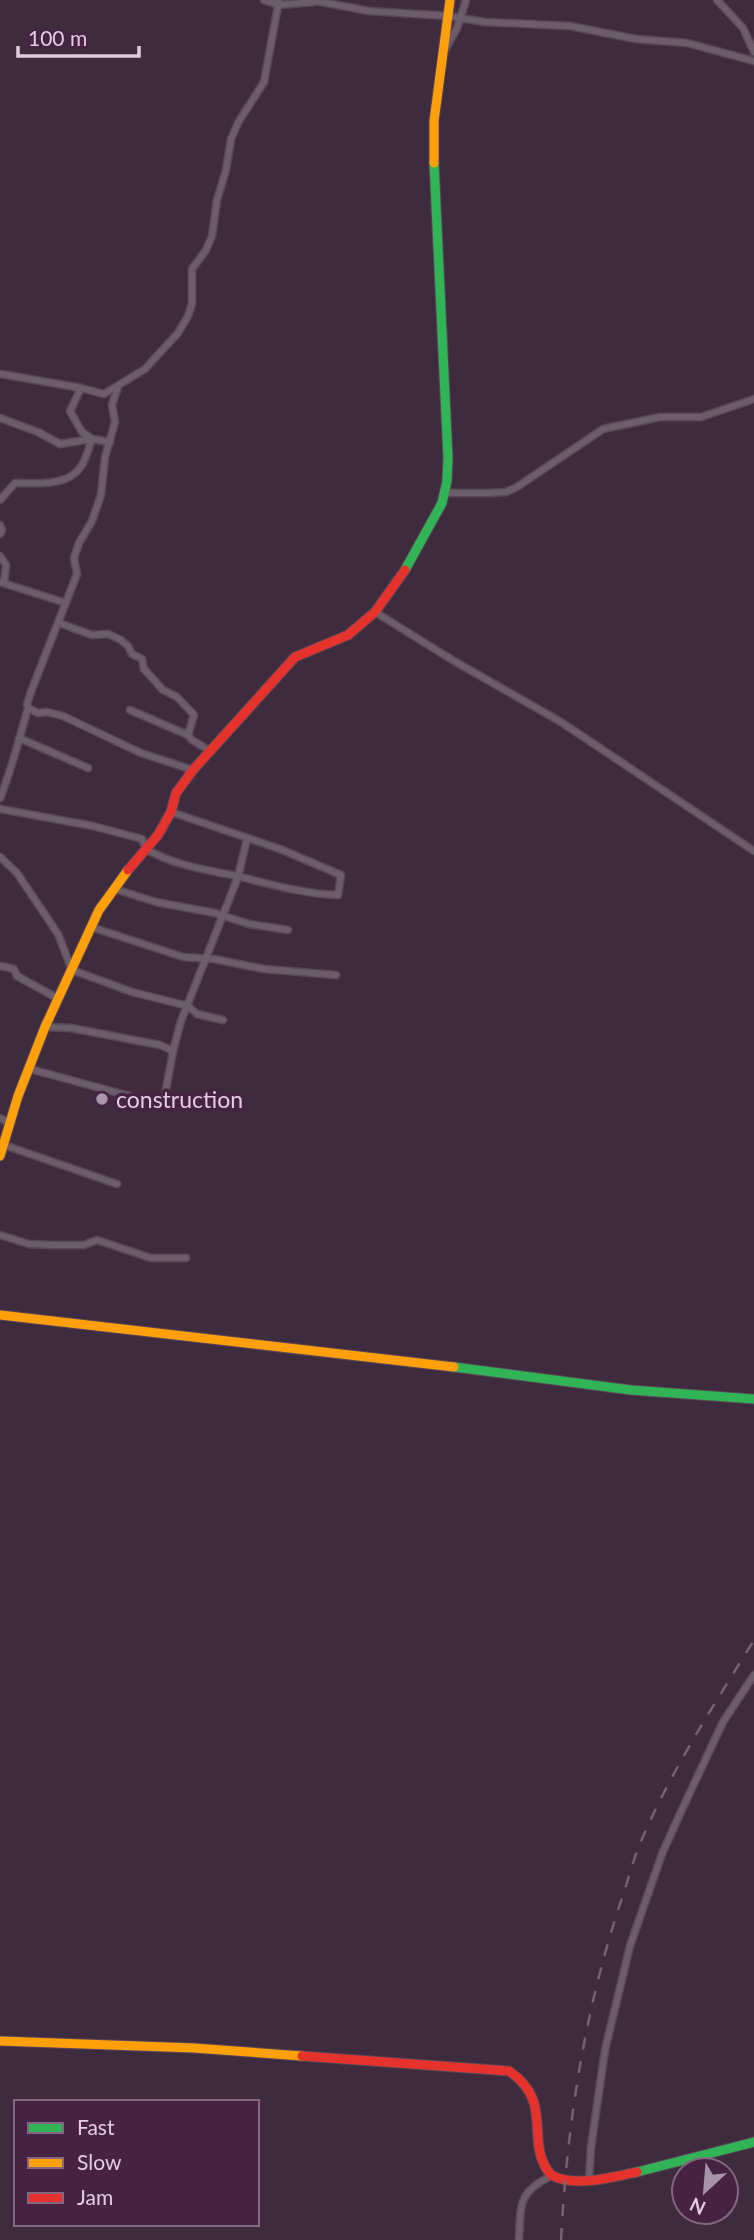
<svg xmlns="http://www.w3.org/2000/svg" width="754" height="2240" viewBox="0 0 754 2240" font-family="Lato,sans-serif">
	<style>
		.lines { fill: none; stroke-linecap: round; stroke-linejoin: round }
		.street-casing { stroke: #594857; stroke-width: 9 }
		.fast-casing { stroke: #594857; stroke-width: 11 }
		.slow-casing { stroke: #594857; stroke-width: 11 }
		.jam-casing { stroke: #594857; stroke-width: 11 }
		.street { stroke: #6b5d6a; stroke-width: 6 }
		.fast { stroke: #30b455; stroke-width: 9 }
		.slow { stroke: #ff9f0a; stroke-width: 9 }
		.jam { stroke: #e5322d; stroke-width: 9 }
		.rail { stroke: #726471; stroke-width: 2.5; stroke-dasharray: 12 12; stroke-linecap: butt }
		.poi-dot { fill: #a994a7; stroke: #462343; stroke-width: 2.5 }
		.labels { text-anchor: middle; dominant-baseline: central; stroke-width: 7; stroke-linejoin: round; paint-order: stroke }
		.poi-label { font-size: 23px; fill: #e3cce0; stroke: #462343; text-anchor: start }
	</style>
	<rect width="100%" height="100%" fill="#3e2b3d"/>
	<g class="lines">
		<defs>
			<g id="street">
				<polyline points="264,0 279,5 314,2"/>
				<polyline points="311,0 369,11 448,16 485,22 570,26 636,39 687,43 754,61"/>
				<polyline points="717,0 743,28 754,52"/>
				<polyline points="446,48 457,28 466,0"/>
				<polyline points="1,374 81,388"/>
				<polyline points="0,418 38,432 60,444 92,439 110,442"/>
				<polyline points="444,493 490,493 506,492 517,487 603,429 660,417 701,417 754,399"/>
				<path d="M0 500 15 483C33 483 61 486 75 473 85 465 88 450 92 439L82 432 70 411 81 388 104 394 145 369 178 333 188 316 192 304V269L206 250 212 236 217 200 226 170 231 139 239 121 264 82 279 0"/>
				<polyline points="0,525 2,530 0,534"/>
				<polyline points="0,556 6,565 4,583"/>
				<polyline points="0,582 66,603"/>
				<polyline points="375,612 454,661 561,722 754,851"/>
				<polyline points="59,623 92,635 108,634 121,640 128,646 132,654 142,659 144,669 163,690 177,697 194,715 188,735 192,740 210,751"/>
				<polyline points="28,708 38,713 47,712 63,716 141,753 193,770"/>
				<polyline points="130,710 188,735"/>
				<polyline points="19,738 88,768"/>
				<path d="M0 798C12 769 19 739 28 708L27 704 32 689 77 574 74 558 79 543 92 521 101 495 105 457 115 422 112 405 118 387"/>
				<path d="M0 809 93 826 142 839 146 849C175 866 208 870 241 877 273 885 305 894 338 895L341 875 280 849 171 812"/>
				<polyline points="0,857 17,873 58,934 72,970 132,992 188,1006 197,1014 223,1020"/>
				<polyline points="115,889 156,902 215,913 249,924 288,930"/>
				<polyline points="91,927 183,957 214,959 264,969 336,975"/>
				<polyline points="0,966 14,969 17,976 57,998"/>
				<polyline points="173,1051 181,1021 238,877 247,839"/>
				<polyline points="30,1069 159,1104 164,1101 173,1051 160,1045 71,1028 45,1027"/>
				<polyline points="0,1118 10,1123"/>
				<polyline points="4,1145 117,1184"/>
				<polyline points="0,1235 29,1244 52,1245 84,1245 97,1240 151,1258 186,1258"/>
				<polyline points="589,2180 591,2147 605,2050 630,1946 662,1854 679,1816 723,1722 754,1675"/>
				<path d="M519 2240C521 2205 517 2193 551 2176"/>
			</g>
			<g id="fast">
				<polyline points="405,570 442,503 447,481 448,458 434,163"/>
				<polyline points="454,1367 631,1390 754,1399"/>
				<polyline points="637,2172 754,2142"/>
			</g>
			<g id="slow">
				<polyline points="434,163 434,121 450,0"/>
				<polyline points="0,1156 18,1096 45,1027 99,910 128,870"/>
				<polyline points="0,1315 454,1367"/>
				<polyline points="0,2041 194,2048 302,2056"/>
			</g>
			<g id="jam">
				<polyline points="128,870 158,835 171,812 176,793 193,770 295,657 348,635 375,612 405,570"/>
				<path d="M302 2056 509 2071C556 2103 523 2142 551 2175 575 2188 612 2177 637 2172"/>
			</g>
		</defs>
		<use href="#street" class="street-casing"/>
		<use href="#fast" class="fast-casing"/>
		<use href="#slow" class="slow-casing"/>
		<use href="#jam" class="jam-casing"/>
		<use href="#street" class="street"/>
		<use href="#fast" class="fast"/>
		<use href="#slow" class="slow"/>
		<use href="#jam" class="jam"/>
		<path class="rail" d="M561 2240C567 2123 585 2007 623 1895 629 1877 634 1857 642 1839 672 1769 714 1705 754 1640"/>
	</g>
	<circle class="poi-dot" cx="102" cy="1099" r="7"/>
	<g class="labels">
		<g class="poi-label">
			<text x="116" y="1099">construction</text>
		</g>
	</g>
	<rect x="14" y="2100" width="245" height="126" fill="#462343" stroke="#856782" stroke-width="2"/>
	<rect x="28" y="2123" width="35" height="10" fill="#30b455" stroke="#856782" stroke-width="2"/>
	<text x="77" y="2135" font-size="21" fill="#e3cce0">Fast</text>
	<rect x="28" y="2158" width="35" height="10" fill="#ff9f0a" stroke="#856782" stroke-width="2"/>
	<text x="77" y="2170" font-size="21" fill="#e3cce0">Slow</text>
	<rect x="28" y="2193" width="35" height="10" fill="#e5322d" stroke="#856782" stroke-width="2"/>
	<text x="77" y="2205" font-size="21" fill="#e3cce0">Jam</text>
	<g transform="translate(705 2191) rotate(206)"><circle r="33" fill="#462343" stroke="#856782" stroke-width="2"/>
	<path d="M0-5L12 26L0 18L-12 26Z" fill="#a994a7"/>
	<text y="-10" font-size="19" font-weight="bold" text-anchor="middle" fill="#e3cce0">N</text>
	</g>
	<path d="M18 46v10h121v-10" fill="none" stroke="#e3cce0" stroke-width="3.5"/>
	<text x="28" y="46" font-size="21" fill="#e3cce0" stroke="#462343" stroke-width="5" paint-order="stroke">100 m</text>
</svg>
